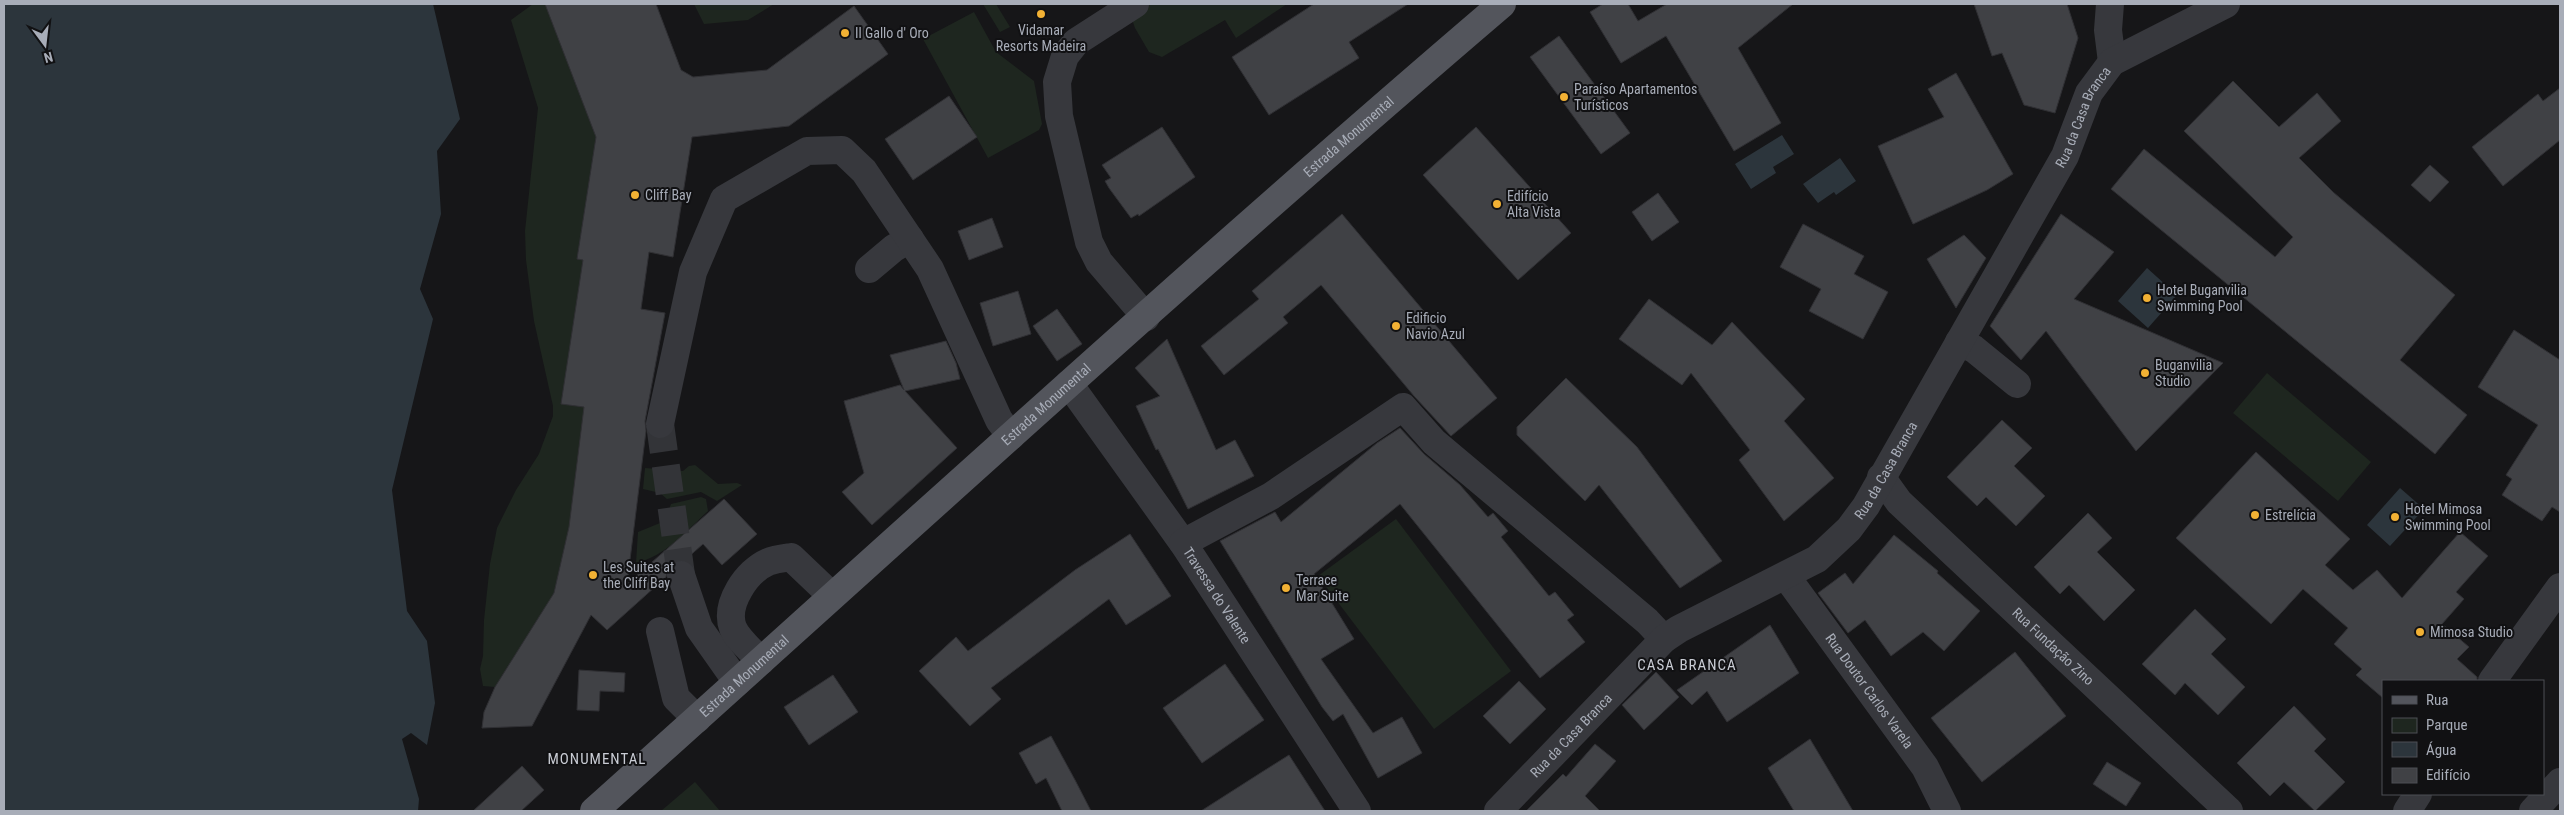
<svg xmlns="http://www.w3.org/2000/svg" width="2564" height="815" viewBox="0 0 2564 815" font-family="'Roboto Condensed',sans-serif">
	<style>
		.green { fill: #1e261f }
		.water { fill: #2c353c }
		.building { fill: #404145; stroke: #303034 }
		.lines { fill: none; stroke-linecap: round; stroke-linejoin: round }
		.minor-tunnel { stroke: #333438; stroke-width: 28; stroke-dasharray: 28 14; stroke-linecap: butt }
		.minor { stroke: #37383d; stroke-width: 28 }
		.major { stroke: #53555c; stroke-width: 28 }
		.poi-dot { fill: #f2b134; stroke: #111113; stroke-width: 2 }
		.labels { text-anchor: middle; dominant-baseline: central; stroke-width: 4; stroke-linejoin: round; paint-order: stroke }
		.poi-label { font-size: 14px; fill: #a8adb8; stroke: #111113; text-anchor: start }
		.street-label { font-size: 14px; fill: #a8adb8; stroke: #111113 }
		.neighbourhood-label { font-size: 15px; letter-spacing: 1px; fill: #c9ccd4; stroke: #111113 }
	</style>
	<rect width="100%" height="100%" fill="#161618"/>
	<g class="green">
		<polygon points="533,4 545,4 596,137 577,259 583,260 561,404 605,410 582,422 569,527 554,593 495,687 483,686 480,669 483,656 484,620 490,564 497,528 516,490 539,454 553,416 553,406 534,321 526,260 525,231 538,108 511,20"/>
		<polygon points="694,4 774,4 748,20 704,24"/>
		<polygon points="983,4 996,4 1010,27 1000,32"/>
		<polygon points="1151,4 1287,4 1236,38 1225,20 1162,57 1149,52 1135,28 1131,16"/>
		<polygon points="974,12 996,52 1034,81 1042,124 1039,130 988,158 923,39"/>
		<polygon points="2267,373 2371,462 2338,501 2233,413"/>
		<polygon points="695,465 718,484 737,483 742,485 717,501 701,492 667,499 660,493 643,489 645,468 683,471 689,466"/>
		<path d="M701 497 706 499 708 511C686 531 666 556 636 563L638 532 665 521 671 504Z"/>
		<polygon points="1396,519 1511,671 1434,729 1318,576"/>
		<polygon points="695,782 720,811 661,811"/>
	</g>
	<g class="water">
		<polygon points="4,4 433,4 460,119 437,151 441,214 420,289 433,319 392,490 407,611 427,641 435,703 427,745 411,733 402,739 419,799 418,811 4,811"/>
		<polygon points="1782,135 1794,154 1773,167 1776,173 1751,189 1735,164"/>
		<polygon points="1840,158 1856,181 1836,195 1834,192 1818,203 1803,184"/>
		<polygon points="2147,268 2177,295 2148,328 2118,301"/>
		<polygon points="2400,488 2424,509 2390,546 2367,525"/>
	</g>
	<g class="building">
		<polygon points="545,4 656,4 681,70 693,77 767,70 854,6 888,54 789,126 692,137 673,257 649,252 641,309 665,313 645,421 646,431 627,584 724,499 757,534 722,565 703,544 685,560 676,560 669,565 666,577 607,630 591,615 532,726 482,728 484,712 495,687 554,593 569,527 584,407 561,404 583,260 577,259 596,137"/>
		<polygon points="1314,4 1408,4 1349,42 1359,58 1269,115 1232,57"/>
		<polygon points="1603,4 1628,4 1638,21 1667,4 1793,4 1738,48 1781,123 1734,151 1666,36 1621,63 1590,12"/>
		<polygon points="1974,4 2067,4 2078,38 2055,113 2024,105 2002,53 1992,56"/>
		<polygon points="1559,36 1630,133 1601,154 1530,57"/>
		<polygon points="1956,73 2013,174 1987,190 1913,224 1878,146 1944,117 1928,89"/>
		<polygon points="2233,81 2279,127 2317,93 2341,121 2299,158 2333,192 2455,295 2400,360 2467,415 2435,454 2111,189 2144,149 2275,257 2293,237 2184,131"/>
		<polygon points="2560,88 2560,140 2503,186 2472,147 2538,94 2543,101"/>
		<polygon points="949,96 977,137 913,180 885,139"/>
		<polygon points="1162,127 1195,177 1139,216 1138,214 1131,218 1109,188 1105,181 1111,178 1102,165"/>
		<polygon points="1476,127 1571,233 1518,280 1423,175"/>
		<polygon points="2430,165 2449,182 2430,202 2411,185"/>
		<polygon points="1658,193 1679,222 1652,241 1632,212"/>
		<polygon points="1342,214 1497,398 1451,436 1414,396 1321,285 1283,317 1288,323 1224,375 1201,346 1259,299 1252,291"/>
		<polygon points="2061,214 2114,252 2074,299 2223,363 2136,451 2046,331 2021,360 1990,326"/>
		<polygon points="992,218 1003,247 969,260 958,231"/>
		<polygon points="1803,224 1864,256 1854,274 1888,292 1863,339 1809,311 1821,289 1780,267"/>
		<polygon points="1964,235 1986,258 1956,308 1927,259"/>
		<polygon points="1018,291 1031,334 993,346 980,303"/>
		<polygon points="1649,299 1712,345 1732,322 1805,399 1784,421 1834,478 1784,521 1739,460 1750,450 1691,373 1682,385 1619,339"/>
		<polygon points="1057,309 1082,344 1057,361 1033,326"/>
		<polygon points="2514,330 2560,360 2560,512 2552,507 2542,521 2502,495 2512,479 2506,475 2538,425 2478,387"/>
		<polygon points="1167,339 1216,450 1235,440 1254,476 1188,509 1158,449 1156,450 1136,406 1160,396 1135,368"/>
		<polygon points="946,341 956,363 960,379 905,391 957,448 872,525 842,492 864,473 844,401 900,385 904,390 890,355"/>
		<polygon points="1566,378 1637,447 1722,561 1680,588 1599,485 1585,501 1517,435 1517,427"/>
		<polygon points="2002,420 2032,448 2014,466 2045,496 2016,526 1986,497 1977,506 1947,477"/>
		<polygon points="1400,428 1424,454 1460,485 1488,517 1493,513 1508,531 1501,537 1549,596 1555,592 1574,615 1567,620 1585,642 1540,678 1400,504 1314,574 1354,639 1321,659 1373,733 1402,717 1422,753 1378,778 1343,714 1333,721 1322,707 1220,541 1275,512 1281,522 1377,443"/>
		<polygon points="2256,452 2350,539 2325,565 2353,590 2377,570 2402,598 2460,532 2488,556 2456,592 2464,599 2442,624 2469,647 2457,659 2477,677 2477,681 2383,681 2383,698 2356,675 2362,669 2334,644 2348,628 2303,589 2271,624 2176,538"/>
		<polygon points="2088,513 2112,538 2097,552 2135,590 2104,621 2069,585 2060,594 2034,567"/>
		<polygon points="1130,534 1171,596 1126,625 1109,599 991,688 1001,699 970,726 919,671 956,637 968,651 1075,570"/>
		<polygon points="1894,535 1938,571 1937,573 1980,611 1944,651 1923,632 1891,656 1865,620 1848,633 1818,593 1845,573 1853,584"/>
		<polygon points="2195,609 2226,639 2211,654 2245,687 2218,715 2185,683 2175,695 2142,664"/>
		<polygon points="1770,625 1799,673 1727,722 1707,691 1692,705 1677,690"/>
		<polygon points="2015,652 2066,716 1982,782 1931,718"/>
		<polygon points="1225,664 1264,720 1202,763 1163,708"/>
		<polygon points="579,670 625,673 624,692 600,691 599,711 577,710"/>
		<polygon points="1656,672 1679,697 1644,730 1622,705"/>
		<polygon points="833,675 858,712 809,745 784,707"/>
		<polygon points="1519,681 1546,709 1510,744 1483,716"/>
		<polygon points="2294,706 2326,739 2314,751 2345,782 2315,811 2284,782 2270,796 2237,763"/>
		<polygon points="1051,736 1075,780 1091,811 1062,811 1046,778 1036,784 1019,753"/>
		<polygon points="1810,739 1853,811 1794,811 1768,768"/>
		<polygon points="1595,744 1616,761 1585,796 1600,811 1526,811 1563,774 1566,777"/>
		<polygon points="1289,755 1325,811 1201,811 1262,772"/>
		<polygon points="2107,762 2141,783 2126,806 2093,784"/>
		<polygon points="522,766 544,790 521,811 473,811"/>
	</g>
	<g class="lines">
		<polyline class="minor-tunnel" points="660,424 681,575"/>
		<g class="minor">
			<polyline points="1135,4 1076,42 1065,56 1057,82 1059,116 1089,242 1099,262 1146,317"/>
			<polyline points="2110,4 2108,30 2112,62"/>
			<polyline points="869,269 894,248 910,239"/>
			<polyline points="1959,342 1974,349 2017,384"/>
			<path id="s1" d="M1069 384 1183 543 1357 811"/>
			<polyline points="660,424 693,272 724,199 807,151 842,150 864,171 930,269 999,420 1011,436"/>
			<path id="s2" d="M1881 477 1899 502 2229 811"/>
			<polyline points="1183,543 1271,496 1403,407 1434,442 1647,621 1664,639"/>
			<polyline points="681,575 699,628 737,682"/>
			<path id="s3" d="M1786 576 1925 767 1947 811"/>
			<polyline points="660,631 676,698 697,719"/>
			<path d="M761 661C752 651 738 640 733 628 724 604 747 571 768 562 775 559 784 558 791 557L832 596"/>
			<polyline points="2492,681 2560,587"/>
			<path id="s4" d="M1498 811 1664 639 1679 629 1817 559 1849 529 1866 506 2065 156 2089 93 2112 62 2226 4"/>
			<polyline points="2407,811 2418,794"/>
			<polyline points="2533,811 2560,782"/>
		</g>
		<path class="major" id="s5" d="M594 811C895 541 1194 267 1502 4"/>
	</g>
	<g class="poi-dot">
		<circle cx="1041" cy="14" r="5"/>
		<circle cx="845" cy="33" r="5"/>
		<circle cx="1564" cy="97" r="5"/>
		<circle cx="635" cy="195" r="5"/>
		<circle cx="1497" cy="204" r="5"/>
		<circle cx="2147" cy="298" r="5"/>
		<circle cx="1396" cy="326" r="5"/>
		<circle cx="2145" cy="373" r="5"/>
		<circle cx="2255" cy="515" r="5"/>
		<circle cx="2395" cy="517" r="5"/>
		<circle cx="593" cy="575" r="5"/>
		<circle cx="1286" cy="588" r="5"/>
		<circle cx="2420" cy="632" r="5"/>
	</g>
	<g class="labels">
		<g class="poi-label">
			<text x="1041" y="30" text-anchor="middle">Vidamar<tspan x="1041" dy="16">Resorts Madeira</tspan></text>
			<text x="855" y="33">Il Gallo d' Oro</text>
			<text x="1574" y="89">Paraíso Apartamentos<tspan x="1574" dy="16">Turísticos</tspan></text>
			<text x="645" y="195">Cliff Bay</text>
			<text x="1507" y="196">Edifício<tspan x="1507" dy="16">Alta Vista</tspan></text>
			<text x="2157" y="290">Hotel Buganvilia<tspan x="2157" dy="16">Swimming Pool</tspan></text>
			<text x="1406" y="318">Edificio<tspan x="1406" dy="16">Navio Azul</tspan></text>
			<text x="2155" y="365">Buganvilia<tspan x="2155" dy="16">Studio</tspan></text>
			<text x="2405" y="509">Hotel Mimosa<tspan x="2405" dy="16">Swimming Pool</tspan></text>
			<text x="2265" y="515">Estrelícia</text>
			<text x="603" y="567">Les Suites at<tspan x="603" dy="16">the Cliff Bay</tspan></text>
			<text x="1296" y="580">Terrace<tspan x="1296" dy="16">Mar Suite</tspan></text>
			<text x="2430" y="632">Mimosa Studio</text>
		</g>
		<g class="street-label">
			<text stroke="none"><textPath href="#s4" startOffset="930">Rua da Casa Branca</textPath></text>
			<text stroke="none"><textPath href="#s5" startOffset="1012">Estrada Monumental</textPath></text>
			<text stroke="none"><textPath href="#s5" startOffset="608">Estrada Monumental</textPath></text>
			<text stroke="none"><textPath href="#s4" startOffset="525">Rua da Casa Branca</textPath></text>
			<text stroke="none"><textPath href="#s1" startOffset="258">Travessa do Valente</textPath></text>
			<text stroke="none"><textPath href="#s2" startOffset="242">Rua Fundação Zino</textPath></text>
			<text stroke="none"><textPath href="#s5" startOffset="202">Estrada Monumental</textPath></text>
			<text stroke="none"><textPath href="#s3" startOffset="142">Rua Doutor Carlos Varela</textPath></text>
			<text stroke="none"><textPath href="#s4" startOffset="105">Rua da Casa Branca</textPath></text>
		</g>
		<g class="neighbourhood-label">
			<text x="1687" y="665">CASA BRANCA</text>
			<text x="597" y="759">MONUMENTAL</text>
		</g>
	</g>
	<rect width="2564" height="815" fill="none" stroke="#a8adb8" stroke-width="10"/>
	<rect x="2382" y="680" width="162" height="115" fill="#111113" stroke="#4d4f55"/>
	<rect x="2392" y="696" width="25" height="8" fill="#53555c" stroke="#4d4f55"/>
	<text x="2426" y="705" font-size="15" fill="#a8adb8">Rua</text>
	<rect x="2392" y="718" width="25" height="15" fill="#1e261f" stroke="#4d4f55"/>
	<text x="2426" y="730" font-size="15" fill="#a8adb8">Parque</text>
	<rect x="2392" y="742" width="25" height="15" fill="#2c353c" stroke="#4d4f55"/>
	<text x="2426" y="755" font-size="15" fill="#a8adb8">Água</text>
	<rect x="2392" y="768" width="25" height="15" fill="#404145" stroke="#4d4f55"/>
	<text x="2426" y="780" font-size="15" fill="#a8adb8">Edifício</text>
	<g transform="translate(45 45) rotate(165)" stroke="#111113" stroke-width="4" paint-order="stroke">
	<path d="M0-4L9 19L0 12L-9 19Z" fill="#a8adb8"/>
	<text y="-8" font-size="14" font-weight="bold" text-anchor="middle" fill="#a8adb8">N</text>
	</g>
</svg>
